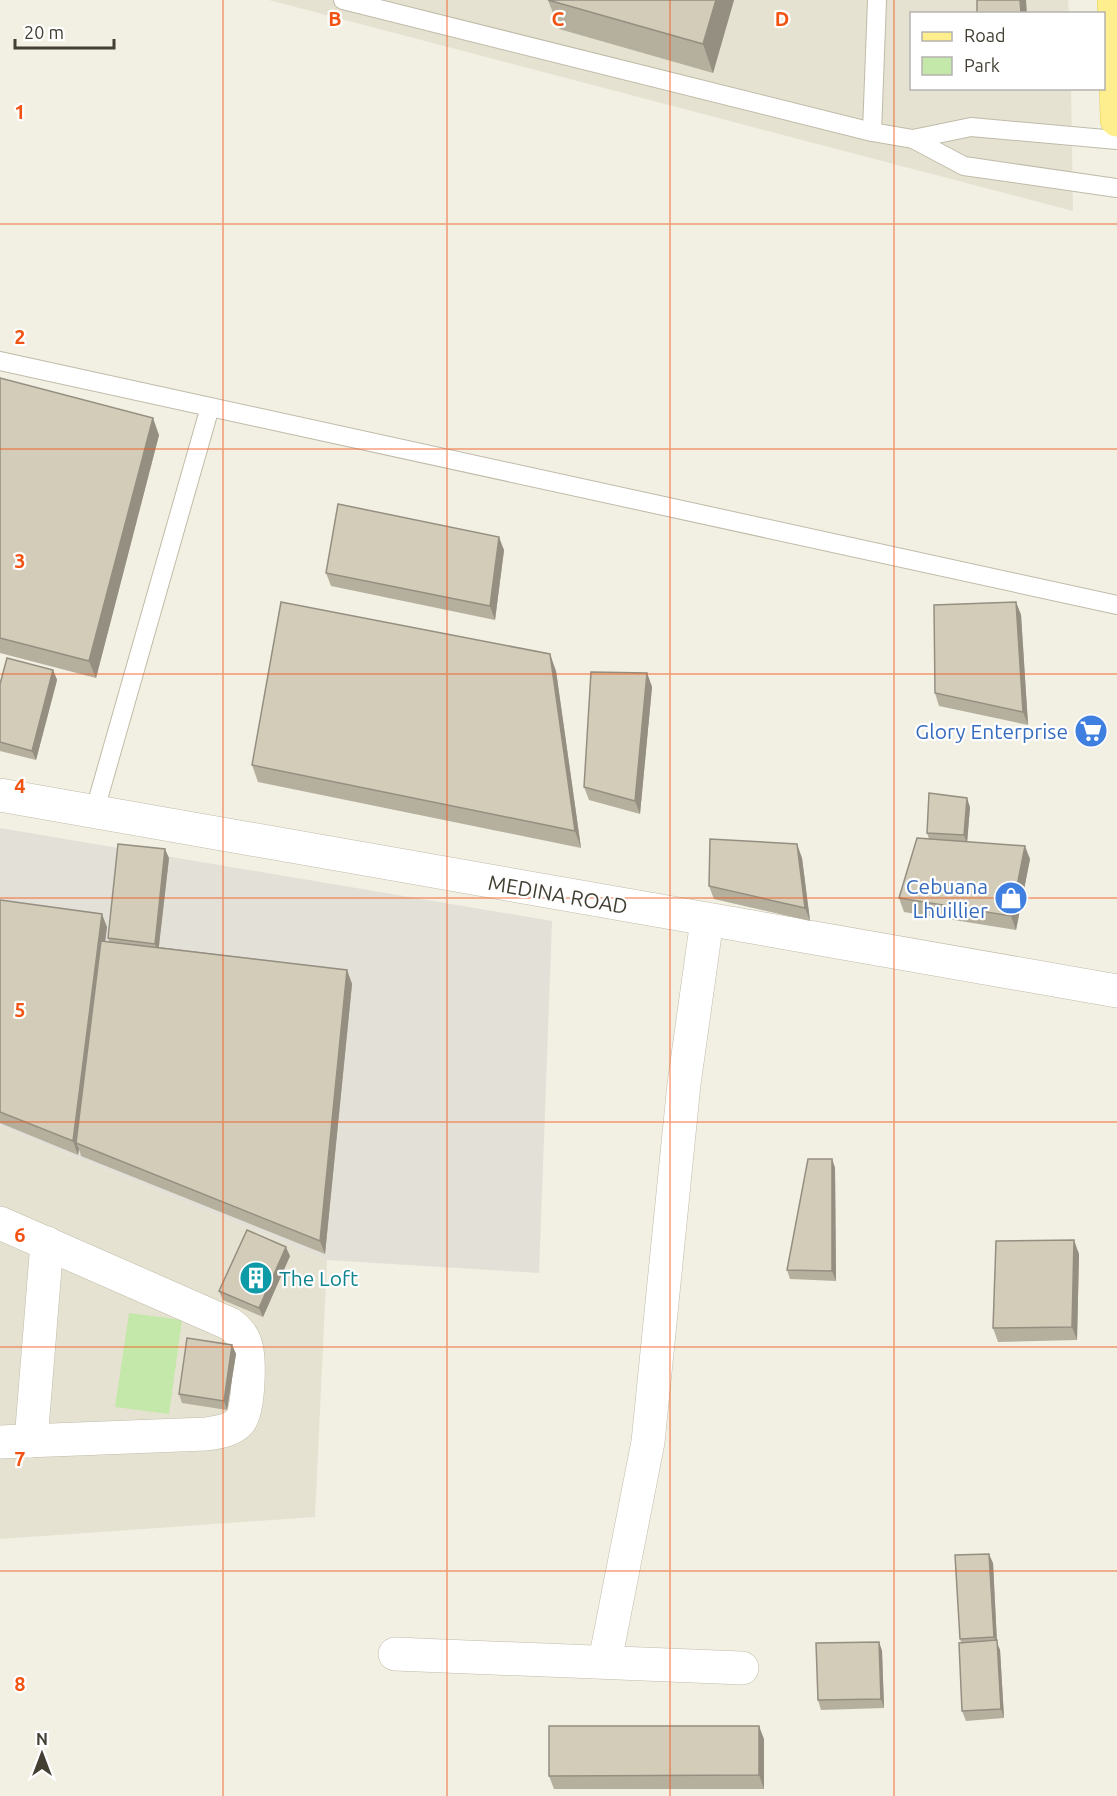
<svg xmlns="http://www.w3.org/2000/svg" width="1117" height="1796" viewBox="0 0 1117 1796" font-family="Ubuntu,sans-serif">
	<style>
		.residential { fill: #e6e2d1 }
		.industrial { fill: #e3e0d8 }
		.green { fill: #c4e7aa }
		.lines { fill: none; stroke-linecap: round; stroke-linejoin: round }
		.service-casing { stroke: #c0bba8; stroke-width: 20 }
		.minor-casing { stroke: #c0bba8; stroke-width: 34 }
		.primary-casing { stroke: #e4ce5e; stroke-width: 34 }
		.service { stroke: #fff; stroke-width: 18 }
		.minor { stroke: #fff; stroke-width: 33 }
		.primary { stroke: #ffee8e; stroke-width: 33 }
		.wall { fill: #b5af9e }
		.shaded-wall { fill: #948f81 }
		.building { fill: #d3ccb8; stroke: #948f81; stroke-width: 1.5 }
		.grid { fill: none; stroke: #f25212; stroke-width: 1.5; stroke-opacity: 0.55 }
		.labels { text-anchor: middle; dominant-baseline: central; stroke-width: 4.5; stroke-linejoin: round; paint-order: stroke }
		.shop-label { font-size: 21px; fill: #366cbe; stroke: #fff; text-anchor: end }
		.street-label { font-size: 21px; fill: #433f33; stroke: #fff }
		.culture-label { font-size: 21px; fill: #0d838f; stroke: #fff; text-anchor: start }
		.grid-label { font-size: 20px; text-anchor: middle; font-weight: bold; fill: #f25212; stroke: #fff; stroke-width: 4.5; stroke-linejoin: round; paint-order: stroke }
	</style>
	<rect width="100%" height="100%" fill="#f2efe3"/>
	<g class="residential">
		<polygon points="269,0 1068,0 1069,13 912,14 912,88 1071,89 1073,211"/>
		<polygon points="0,1126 327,1260 315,1517 0,1539"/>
	</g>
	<polygon class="industrial" points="0,828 552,921 539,1273 327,1260 0,1126"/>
	<polygon class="green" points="129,1313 182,1320 169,1414 115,1407"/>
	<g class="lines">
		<defs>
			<g id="service">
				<polyline points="343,0 872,132 913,139 964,166 1117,188"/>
				<polyline points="872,132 877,0"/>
				<polyline points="913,139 971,127 1117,140"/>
				<polyline points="0,361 1117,605"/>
				<polyline points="94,813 210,407"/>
			</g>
			<g id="minor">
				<polyline points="0,795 1117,991"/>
				<path d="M0 1223 230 1324C238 1330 244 1336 246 1346 250 1360 249 1409 240 1421 232 1431 218 1432 206 1434L0 1442"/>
				<polyline points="31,1441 47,1243"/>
				<polyline points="395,1654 742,1668"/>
				<polyline points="605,1661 648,1442 684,1084 707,920"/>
			</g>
			<polyline id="primary" points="1114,0 1117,120"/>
		</defs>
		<use href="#service" class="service-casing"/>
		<use href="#minor" class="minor-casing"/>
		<use href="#primary" class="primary-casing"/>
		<use href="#service" class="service"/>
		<use href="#minor" class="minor"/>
		<use href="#primary" class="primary"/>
	</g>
	<g class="wall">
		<polygon points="548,0 734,0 713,73 559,29"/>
		<polygon points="0,378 159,435 96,678 0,653"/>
		<polygon points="504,550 495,620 331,586 326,573"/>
		<polygon points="1016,602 1021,615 1028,725 939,706 935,693"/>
		<polygon points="53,670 57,680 36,760 0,751 0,684"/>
		<polygon points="556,671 581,848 258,782 252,765"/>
		<polygon points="647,673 652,687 640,814 589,800 584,787"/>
		<polygon points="970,807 967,842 1030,859 1016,930 904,912 899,898 929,839 927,833"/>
		<polygon points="169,858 159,947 347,970 352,984 325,1254 81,1156 79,1149 78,1155 0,1123 0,900 107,927 105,941 109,941 108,938"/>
		<polygon points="802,858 810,921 714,899 709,886"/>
		<polygon points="832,1159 835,1168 836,1281 790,1279 787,1270"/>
		<polygon points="1079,1254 1077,1340 998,1342 993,1328"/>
		<polygon points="290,1256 263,1317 223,1300 219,1291"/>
		<polygon points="232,1345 236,1354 227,1410 182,1403 179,1394"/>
		<polygon points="993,1563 997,1643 1000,1650 1004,1718 966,1721 962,1711 961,1642 960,1639"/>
		<polygon points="879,1642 882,1651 884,1708 821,1710 818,1700"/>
		<polygon points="764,1739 764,1789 554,1789 549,1776"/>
	</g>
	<g class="shaded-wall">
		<polygon points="716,0 734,0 713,73 703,44"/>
		<polygon points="1020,0 1026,0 1027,14 1021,14"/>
		<polygon points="153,418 159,435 96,678 89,661"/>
		<polygon points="499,537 504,550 495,620 490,606"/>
		<polygon points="1016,602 1021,615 1028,725 1023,712"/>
		<polygon points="550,654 556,671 581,848 575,831"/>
		<polygon points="53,670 57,680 36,760 32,751"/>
		<polygon points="647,673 652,687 640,814 635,801"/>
		<polygon points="967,798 970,807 967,844 964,835"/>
		<polygon points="797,844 802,858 810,921 805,908"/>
		<polygon points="1025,846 1030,859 1016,930 1011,916"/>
		<polygon points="165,849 169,858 158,953 155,944"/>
		<polygon points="102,914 107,927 79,1144 76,1143 79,1149 78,1155 73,1141"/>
		<polygon points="347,970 352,984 325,1254 320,1241"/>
		<polygon points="832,1159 835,1168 836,1281 832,1271"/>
		<polygon points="1074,1240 1079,1254 1077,1340 1072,1327"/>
		<polygon points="286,1247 290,1256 263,1317 259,1308"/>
		<polygon points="232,1345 236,1354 227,1410 224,1401"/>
		<polygon points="989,1554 993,1563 997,1643 1000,1650 1004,1718 1001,1709 997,1644 994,1637"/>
		<polygon points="879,1642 882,1651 884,1708 881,1699"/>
		<polygon points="759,1726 764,1739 764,1789 759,1775"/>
	</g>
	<g class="building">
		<polygon points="548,0 716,0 703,44"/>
		<polygon points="977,0 1020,0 1021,14 977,14"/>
		<polygon points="0,378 153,418 89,661 0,638"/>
		<polygon points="338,504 499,537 490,606 326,573"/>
		<polygon points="281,602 550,654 575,831 252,765"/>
		<polygon points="1016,602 1023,712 935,693 934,605"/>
		<polygon points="7,658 53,670 32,751 0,742 0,684"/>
		<polygon points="591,672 647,673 635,801 584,787"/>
		<polygon points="929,793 967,798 964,835 927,833"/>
		<polygon points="917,838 1025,846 1011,916 899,898"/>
		<polygon points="710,839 797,844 805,908 709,886"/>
		<polygon points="118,844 165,849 155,944 108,938"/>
		<polygon points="0,900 102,914 73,1141 0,1112"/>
		<polygon points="101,941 347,970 320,1241 76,1143"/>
		<polygon points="808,1159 832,1159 832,1271 787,1270"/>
		<polygon points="247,1230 286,1247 259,1308 219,1291"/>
		<polygon points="1074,1240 1072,1327 993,1328 996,1241"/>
		<polygon points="187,1338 232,1345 224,1401 179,1394"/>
		<polygon points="989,1554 994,1637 960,1639 955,1555"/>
		<polygon points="997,1640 1001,1709 962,1711 959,1643"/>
		<polygon points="879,1642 881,1699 818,1700 816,1643"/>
		<polygon points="549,1726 759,1726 759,1775 549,1776"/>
	</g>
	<path class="grid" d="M223 0V1796M447 0V1796M670 0V1796M894 0V1796M0 224H1117M0 449H1117M0 674H1117M0 898H1117M0 1122H1117M0 1347H1117M0 1571H1117"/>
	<defs>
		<symbol id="supermarket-disc" viewBox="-11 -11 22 22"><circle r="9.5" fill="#3f7fe0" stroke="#fff"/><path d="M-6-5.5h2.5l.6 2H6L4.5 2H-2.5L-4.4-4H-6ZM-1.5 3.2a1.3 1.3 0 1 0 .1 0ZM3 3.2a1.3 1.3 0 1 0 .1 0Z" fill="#fff"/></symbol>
		<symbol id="shop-disc" viewBox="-11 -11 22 22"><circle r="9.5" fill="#3f7fe0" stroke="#fff"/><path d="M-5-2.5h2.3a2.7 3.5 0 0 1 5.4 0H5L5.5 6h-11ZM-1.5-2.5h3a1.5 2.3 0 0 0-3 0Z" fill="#fff"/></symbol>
		<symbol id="building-disc" viewBox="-11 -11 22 22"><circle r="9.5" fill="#0f9aa8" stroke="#fff"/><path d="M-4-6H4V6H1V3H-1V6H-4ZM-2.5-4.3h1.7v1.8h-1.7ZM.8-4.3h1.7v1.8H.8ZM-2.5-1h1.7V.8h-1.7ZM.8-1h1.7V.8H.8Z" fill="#fff"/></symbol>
	</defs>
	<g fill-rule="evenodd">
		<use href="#supermarket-disc" x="1072" y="712" width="38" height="38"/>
		<use href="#shop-disc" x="992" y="879" width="38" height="38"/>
		<use href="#building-disc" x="237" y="1259" width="38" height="38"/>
	</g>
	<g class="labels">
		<g class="shop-label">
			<text x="1068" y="731">Glory Enterprise</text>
			<text x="988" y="886">Cebuana<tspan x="988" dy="24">Lhuillier</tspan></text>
		</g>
		<g class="street-label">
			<text transform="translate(558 894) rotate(10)">MEDINA ROAD</text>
		</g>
		<g class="culture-label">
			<text x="279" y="1278">The Loft</text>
		</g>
	</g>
	<g class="grid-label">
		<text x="335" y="26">B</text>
		<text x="558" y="26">C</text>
		<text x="782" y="26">D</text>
		<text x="20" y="119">1</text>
		<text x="20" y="344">2</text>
		<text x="20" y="568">3</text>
		<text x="20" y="793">4</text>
		<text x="20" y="1017">5</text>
		<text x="20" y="1242">6</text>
		<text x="20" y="1466">7</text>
		<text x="20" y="1691">8</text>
	</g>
	<rect x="910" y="12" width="195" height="78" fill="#ffffff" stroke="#b4b2ad" stroke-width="1.5"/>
	<rect x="922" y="32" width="30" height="9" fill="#ffee8e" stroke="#b4b2ad" stroke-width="1.5"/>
	<text x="964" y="42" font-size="18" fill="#433f33">Road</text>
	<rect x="922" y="57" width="30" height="18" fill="#c4e7aa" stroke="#b4b2ad" stroke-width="1.5"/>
	<text x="964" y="72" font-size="18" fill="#433f33">Park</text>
	<g transform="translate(42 1754)" stroke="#ffffff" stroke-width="4.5" paint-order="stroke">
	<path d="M0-4.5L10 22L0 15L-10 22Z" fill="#433f33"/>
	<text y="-9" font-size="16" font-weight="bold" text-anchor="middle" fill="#433f33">N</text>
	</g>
	<path d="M15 39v9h99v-9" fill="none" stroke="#433f33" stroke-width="3"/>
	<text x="24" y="39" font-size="18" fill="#433f33" stroke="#ffffff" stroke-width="4.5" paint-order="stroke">20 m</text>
</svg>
